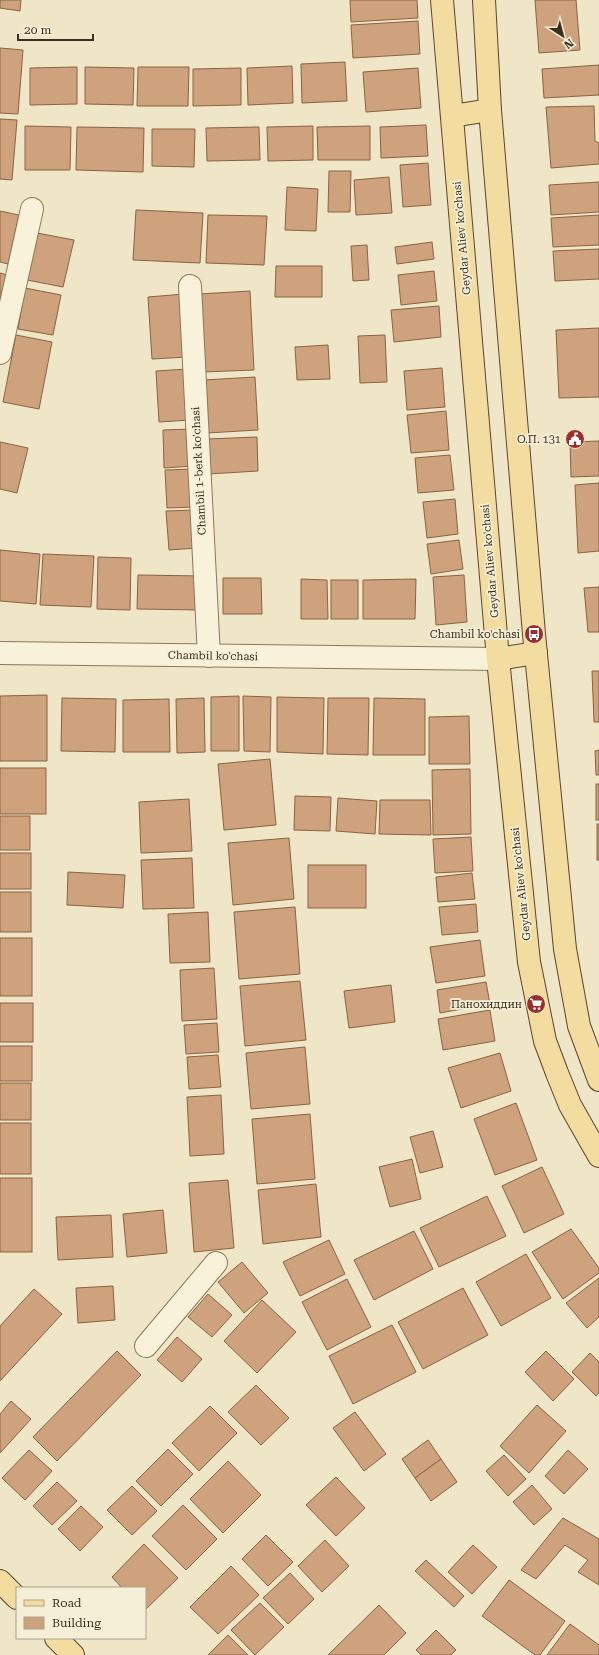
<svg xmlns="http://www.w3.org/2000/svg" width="599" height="1655" viewBox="0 0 599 1655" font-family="'Roboto Serif',serif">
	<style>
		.building { fill: #cda27d; stroke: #8b6242 }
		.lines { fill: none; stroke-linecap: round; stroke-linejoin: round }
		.minor-casing { stroke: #8b775c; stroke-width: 24 }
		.major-casing { stroke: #594530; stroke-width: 24 }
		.minor { stroke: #f9f2db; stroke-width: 22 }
		.major { stroke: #f2dca0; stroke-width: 22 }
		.labels { text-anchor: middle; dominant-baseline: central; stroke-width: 3.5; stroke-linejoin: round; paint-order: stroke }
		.street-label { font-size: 11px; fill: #3b2e20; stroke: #f6efd7 }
		.poi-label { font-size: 11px; fill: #3b2e20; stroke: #f6efd7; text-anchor: end }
	</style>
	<rect width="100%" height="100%" fill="#efe5c7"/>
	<g class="building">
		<polygon points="0,0 21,0 20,11 0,8"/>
		<polygon points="350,0 417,0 418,18 351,22"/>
		<polygon points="535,0 576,0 580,50 539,53"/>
		<polygon points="418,21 420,54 353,58 351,25"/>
		<polygon points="0,48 23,50 18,114 0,113"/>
		<polygon points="345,62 347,101 302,103 301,64"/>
		<polygon points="599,65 599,95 544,98 542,69"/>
		<polygon points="292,66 293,103 248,105 247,68"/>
		<polygon points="77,67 77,104 30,105 30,68"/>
		<polygon points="85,67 134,68 133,105 85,104"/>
		<polygon points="138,67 189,67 188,106 137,106"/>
		<polygon points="241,68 241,105 193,106 193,69"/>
		<polygon points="418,68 421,108 366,112 363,72"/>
		<polygon points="594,106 595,141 599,143 599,164 551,168 546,107"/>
		<polygon points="0,119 17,120 12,180 0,179"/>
		<polygon points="426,125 428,156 381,158 380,127"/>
		<polygon points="25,126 71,127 70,170 25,170"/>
		<polygon points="313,126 313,160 268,161 267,127"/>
		<polygon points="370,126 370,160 318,160 317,127"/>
		<polygon points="77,127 144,128 143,172 76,170"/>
		<polygon points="259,127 260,160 207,161 206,128"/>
		<polygon points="152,129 195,129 194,167 152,166"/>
		<polygon points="428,163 431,205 403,207 400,165"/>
		<polygon points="329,171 351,171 350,212 328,212"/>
		<polygon points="389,177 392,213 356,215 354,180"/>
		<polygon points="599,182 599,212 551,215 549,185"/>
		<polygon points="287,187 318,189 316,231 285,230"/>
		<polygon points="136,210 203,213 200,263 133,260"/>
		<polygon points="0,211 19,215 8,264 0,262"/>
		<polygon points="208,215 267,216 264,265 206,263"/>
		<polygon points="599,215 599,245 553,247 551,218"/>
		<polygon points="37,233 74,240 63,287 27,280"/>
		<polygon points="432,242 434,259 397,264 395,247"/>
		<polygon points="367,245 369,280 353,281 351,246"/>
		<polygon points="599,249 599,279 555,281 553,251"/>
		<polygon points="276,266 322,266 322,297 275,297"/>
		<polygon points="434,271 437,301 401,305 398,275"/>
		<polygon points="0,273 7,275 0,307"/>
		<polygon points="25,288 61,295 53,335 18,329"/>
		<polygon points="250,291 254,370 203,372 199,294"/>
		<polygon points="184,294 187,357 152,359 148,297"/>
		<polygon points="439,306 441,337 394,342 391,310"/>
		<polygon points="599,328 599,397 559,398 556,330"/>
		<polygon points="16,335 52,342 39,409 3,402"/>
		<polygon points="385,335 387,382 360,383 358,336"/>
		<polygon points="328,345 330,379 297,380 295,347"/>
		<polygon points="442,368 445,407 407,410 404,371"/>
		<polygon points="187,369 190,420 159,422 156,371"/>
		<polygon points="255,377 258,430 207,433 204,380"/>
		<polygon points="446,411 449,450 411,453 407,415"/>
		<polygon points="191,429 193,466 164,468 163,430"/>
		<polygon points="257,437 258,471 209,474 207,439"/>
		<polygon points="599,441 599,476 571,477 570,442"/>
		<polygon points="0,442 28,448 17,493 0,489"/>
		<polygon points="450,455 454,490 418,493 415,458"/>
		<polygon points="194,469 195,507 167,508 165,470"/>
		<polygon points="599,483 599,551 578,553 575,485"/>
		<polygon points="455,499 458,534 427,538 423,502"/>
		<polygon points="195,510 197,548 169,550 166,511"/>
		<polygon points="459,540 463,569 431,574 427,544"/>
		<polygon points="0,550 40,554 36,604 0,601"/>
		<polygon points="43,554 94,556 91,607 40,605"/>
		<polygon points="98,557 131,558 130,610 97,609"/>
		<polygon points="138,575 202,576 201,610 137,609"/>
		<polygon points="464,575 467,622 436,625 433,577"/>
		<polygon points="223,578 261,578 262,614 223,614"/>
		<polygon points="301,579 327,580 328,619 301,619"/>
		<polygon points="416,579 415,619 363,619 363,580"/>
		<rect x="331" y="580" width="27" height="39"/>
		<polygon points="599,587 599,632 588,632 584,588"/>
		<polygon points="592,671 599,671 599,722 594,722"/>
		<polygon points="47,695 47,761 0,761 0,696"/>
		<polygon points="239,696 239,751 211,751 211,697"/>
		<polygon points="243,696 271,697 270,752 244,751"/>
		<polygon points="277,697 324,698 323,754 277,752"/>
		<polygon points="62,698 116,699 115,752 61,751"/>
		<polygon points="204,698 205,752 177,753 176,699"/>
		<polygon points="328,698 369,698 368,755 327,754"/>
		<polygon points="374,698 425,699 425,755 373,755"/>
		<polygon points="169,699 170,752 123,752 123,700"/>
		<polygon points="469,716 470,764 429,764 429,717"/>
		<polygon points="599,750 599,775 596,775 595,751"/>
		<polygon points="270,759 276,825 224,830 218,764"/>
		<rect x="0" y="768" width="46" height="46"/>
		<polygon points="470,769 471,834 433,835 432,770"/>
		<rect x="596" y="784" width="3" height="36"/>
		<polygon points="295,796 331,797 330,831 294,830"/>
		<polygon points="338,798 377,801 375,834 336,831"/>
		<polygon points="189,799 192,851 141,853 139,802"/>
		<polygon points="380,800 430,800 431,835 379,834"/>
		<rect x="0" y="816" width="30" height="34"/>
		<rect x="597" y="824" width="2" height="36"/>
		<polygon points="471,837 473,871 435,873 433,839"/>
		<polygon points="289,838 294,899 233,905 228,843"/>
		<rect x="0" y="853" width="31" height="36"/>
		<polygon points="192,858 194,908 143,909 141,860"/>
		<rect x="308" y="865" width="58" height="43"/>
		<polygon points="68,872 125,875 123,908 67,905"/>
		<polygon points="472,873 475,899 438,902 436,877"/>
		<rect x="0" y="892" width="31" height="40"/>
		<polygon points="476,904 478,932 442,935 439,907"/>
		<polygon points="295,907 300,974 239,979 234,912"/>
		<polygon points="208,912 210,962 170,963 168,914"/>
		<rect x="0" y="938" width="32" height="58"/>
		<polygon points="480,940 485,976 436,983 430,947"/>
		<polygon points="214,968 217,1019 182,1021 180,970"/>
		<polygon points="300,981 306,1040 245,1046 240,986"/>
		<polygon points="486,982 490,1004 440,1013 437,990"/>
		<polygon points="391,985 395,1022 349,1028 344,991"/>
		<rect x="0" y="1003" width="33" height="39"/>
		<polygon points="490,1010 495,1041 443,1050 438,1019"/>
		<polygon points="217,1023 219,1052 186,1054 184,1025"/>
		<rect x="0" y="1046" width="32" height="35"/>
		<polygon points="305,1047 310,1104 251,1109 246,1053"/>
		<polygon points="500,1053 511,1091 461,1108 448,1068"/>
		<polygon points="218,1055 221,1087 189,1089 187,1057"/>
		<rect x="0" y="1083" width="31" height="37"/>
		<polygon points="221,1095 224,1154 190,1156 187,1097"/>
		<polygon points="516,1103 537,1160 495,1175 474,1119"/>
		<polygon points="310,1114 315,1179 257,1184 252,1119"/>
		<rect x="0" y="1123" width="31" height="51"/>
		<polygon points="433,1131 443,1167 420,1173 410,1137"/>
		<polygon points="412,1159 421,1199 390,1207 379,1167"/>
		<polygon points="542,1167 564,1214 524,1233 502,1186"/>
		<rect x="0" y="1178" width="32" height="74"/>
		<polygon points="228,1180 234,1248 194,1252 189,1183"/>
		<polygon points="316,1184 321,1237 263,1244 258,1190"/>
		<polygon points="487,1196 506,1236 439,1267 420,1228"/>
		<polygon points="163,1210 167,1253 127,1257 123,1214"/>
		<polygon points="111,1215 113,1257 58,1260 56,1217"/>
		<polygon points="571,1229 599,1268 599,1273 563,1299 532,1252"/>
		<polygon points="414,1231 433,1269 374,1300 354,1260"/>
		<polygon points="329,1240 345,1274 300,1296 283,1262"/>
		<polygon points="526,1254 551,1298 501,1326 476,1282"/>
		<polygon points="242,1262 268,1293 244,1313 218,1282"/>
		<polygon points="599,1278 599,1317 587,1328 566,1303"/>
		<polygon points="347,1279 371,1327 327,1350 302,1302"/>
		<polygon points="113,1286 115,1320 78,1323 76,1288"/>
		<polygon points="463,1288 488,1335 423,1369 398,1322"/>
		<polygon points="34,1289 62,1314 0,1381 0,1326"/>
		<polygon points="208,1294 232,1315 212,1337 188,1317"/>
		<polygon points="262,1300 296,1332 257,1373 224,1341"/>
		<polygon points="392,1325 416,1372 353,1404 329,1356"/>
		<polygon points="177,1337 202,1359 182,1382 157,1360"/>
		<polygon points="117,1351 141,1375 57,1461 33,1437"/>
		<polygon points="546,1351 574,1379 553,1401 525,1372"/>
		<polygon points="590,1353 599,1362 599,1393 596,1396 572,1372"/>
		<polygon points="256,1385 289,1418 261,1445 228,1412"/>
		<polygon points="11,1401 31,1419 0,1453 0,1414"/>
		<polygon points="537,1405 566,1431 529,1473 500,1446"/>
		<polygon points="210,1406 237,1433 199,1471 172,1443"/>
		<polygon points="355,1412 386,1454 364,1471 333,1428"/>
		<polygon points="428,1440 441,1459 415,1478 402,1459"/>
		<polygon points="168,1449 193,1474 161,1506 136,1481"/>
		<polygon points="29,1450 52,1471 25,1500 2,1478"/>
		<polygon points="568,1450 588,1469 564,1494 545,1476"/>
		<polygon points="504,1455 526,1479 508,1496 486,1471"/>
		<polygon points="441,1459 457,1482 431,1501 415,1478"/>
		<polygon points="228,1461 261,1495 223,1533 190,1499"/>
		<polygon points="336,1477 365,1508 336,1536 306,1505"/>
		<polygon points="57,1482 77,1501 52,1525 33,1506"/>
		<polygon points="532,1485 552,1509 534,1525 513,1502"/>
		<polygon points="132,1486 157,1511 132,1535 107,1510"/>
		<polygon points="183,1505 217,1539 186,1570 152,1536"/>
		<polygon points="81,1506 103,1527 80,1551 58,1529"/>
		<polygon points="563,1518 599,1539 599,1585 578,1572 588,1560 565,1545 536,1579 521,1570"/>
		<polygon points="266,1535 293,1562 268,1586 242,1559"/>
		<polygon points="325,1540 349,1566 322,1592 298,1566"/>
		<polygon points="144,1544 178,1578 145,1610 145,1588 122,1588 112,1577"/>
		<polygon points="473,1545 497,1567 472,1594 448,1572"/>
		<polygon points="426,1560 464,1596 454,1607 415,1571"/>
		<polygon points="231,1566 259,1595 218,1634 190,1607"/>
		<polygon points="290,1573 314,1599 288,1624 263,1598"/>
		<polygon points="509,1580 565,1621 540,1655 535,1655 482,1616"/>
		<polygon points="260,1603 284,1627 255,1655 231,1630"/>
		<polygon points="379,1605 406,1633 384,1655 328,1655"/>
		<polygon points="570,1624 599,1645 599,1655 547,1655"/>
		<polygon points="436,1630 456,1650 451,1655 421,1655 416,1650"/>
		<polygon points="228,1635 248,1655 208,1655"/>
	</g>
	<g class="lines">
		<defs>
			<g id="minor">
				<polyline points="190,286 209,656"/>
				<polyline points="0,353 32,209"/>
				<polyline points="0,653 498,659"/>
				<polyline points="146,1346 216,1263"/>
			</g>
			<g id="major">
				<polyline points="442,0 498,659 529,962 545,1041 557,1073 570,1105 599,1156"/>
				<polyline points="484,0 490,110 534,634 565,949 579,1026 599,1080"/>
				<polyline points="452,116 490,110"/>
				<polyline points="498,659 536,653"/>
				<polyline points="0,1581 17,1598"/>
				<polyline points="56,1638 73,1655"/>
			</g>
		</defs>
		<use href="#minor" class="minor-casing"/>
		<use href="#major" class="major-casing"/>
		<use href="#minor" class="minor"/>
		<use href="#major" class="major"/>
	</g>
	<defs>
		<symbol id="civic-disc" viewBox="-11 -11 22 22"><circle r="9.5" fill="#9b2f2b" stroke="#f6efd7"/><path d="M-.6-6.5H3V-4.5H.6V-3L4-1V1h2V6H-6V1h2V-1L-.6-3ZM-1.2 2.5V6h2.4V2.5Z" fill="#fff"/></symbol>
		<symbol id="bus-disc" viewBox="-11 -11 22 22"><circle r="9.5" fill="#9b2f2b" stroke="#f6efd7"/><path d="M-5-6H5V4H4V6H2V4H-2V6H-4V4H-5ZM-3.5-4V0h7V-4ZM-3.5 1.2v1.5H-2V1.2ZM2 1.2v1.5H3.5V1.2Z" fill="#fff"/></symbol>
		<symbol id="supermarket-disc" viewBox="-11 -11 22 22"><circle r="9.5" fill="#9b2f2b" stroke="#f6efd7"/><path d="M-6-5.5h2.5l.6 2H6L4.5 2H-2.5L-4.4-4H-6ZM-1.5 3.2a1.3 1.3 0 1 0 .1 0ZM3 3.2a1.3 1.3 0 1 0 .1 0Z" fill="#fff"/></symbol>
	</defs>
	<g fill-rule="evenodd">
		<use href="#civic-disc" x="564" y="428" width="22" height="22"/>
		<use href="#bus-disc" x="523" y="623" width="22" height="22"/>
		<use href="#supermarket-disc" x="525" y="993" width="22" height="22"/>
	</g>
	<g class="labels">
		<g class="street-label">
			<text transform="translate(462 238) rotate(-95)">Geydar Aliev ko'chasi</text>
			<text transform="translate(199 471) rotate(-93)">Chambil 1-berk ko'chasi</text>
			<text transform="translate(490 561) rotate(-95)">Geydar Aliev ko'chasi</text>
			<text transform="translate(213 656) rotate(1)">Chambil ko'chasi</text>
			<text transform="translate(521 884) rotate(-96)">Geydar Aliev ko'chasi</text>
		</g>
		<g class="poi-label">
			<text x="561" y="439">О.П. 131</text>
			<text x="520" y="634">Chambil ko'chasi</text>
			<text x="522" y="1004">Панохиддин</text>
		</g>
	</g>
	<rect x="16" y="1587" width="130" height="52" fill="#f6efd7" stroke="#aba28e"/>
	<rect x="24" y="1600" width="20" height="6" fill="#f2dca0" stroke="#aba28e"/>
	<text x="52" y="1607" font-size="12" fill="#3b2e20">Road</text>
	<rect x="24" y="1617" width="20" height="12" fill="#cda27d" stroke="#aba28e"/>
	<text x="52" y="1627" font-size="12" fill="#3b2e20">Building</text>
	<g transform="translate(563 36) rotate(144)" stroke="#f6efd7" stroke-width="3" paint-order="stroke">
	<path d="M0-3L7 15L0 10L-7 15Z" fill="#3b2e20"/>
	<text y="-6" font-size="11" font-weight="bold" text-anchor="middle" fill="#3b2e20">N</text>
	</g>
	<path d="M18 34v6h75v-6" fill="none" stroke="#3b2e20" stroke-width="2"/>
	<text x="24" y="34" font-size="12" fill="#3b2e20" stroke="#f6efd7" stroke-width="3" paint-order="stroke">20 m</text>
</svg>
